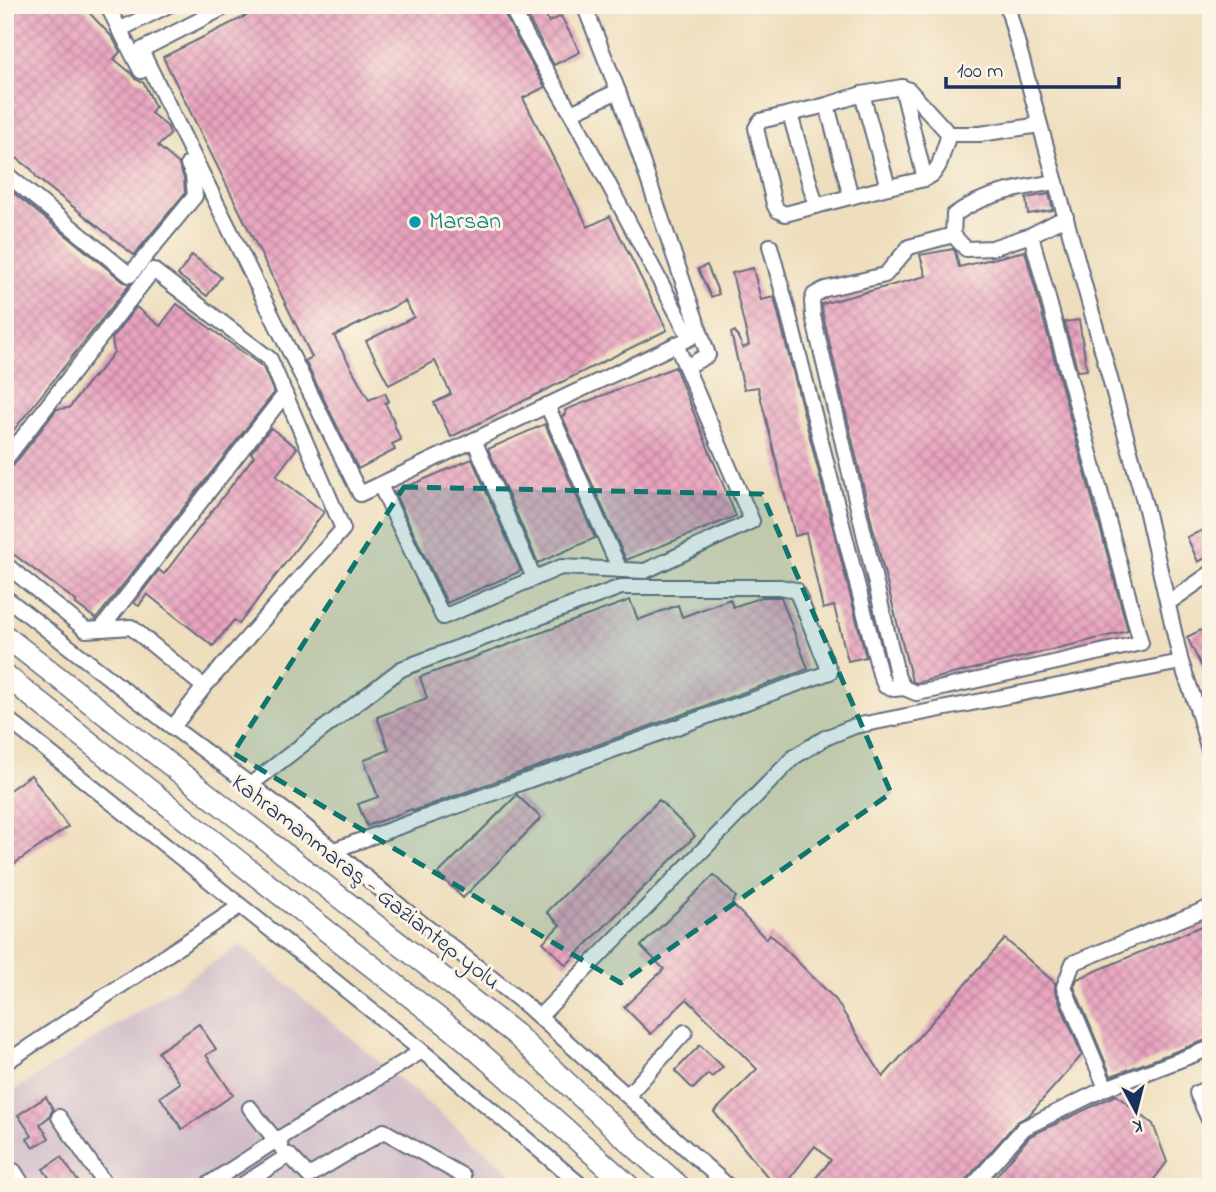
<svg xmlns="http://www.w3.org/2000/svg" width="1216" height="1192" viewBox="0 0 1216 1192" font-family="'Indie Flower',sans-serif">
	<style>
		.industrial { fill: #d1bdc9 }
		.building { fill: url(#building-cross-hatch) }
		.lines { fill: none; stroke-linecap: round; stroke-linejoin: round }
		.minor-casing { stroke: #656c7f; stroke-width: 18 }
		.highway-casing { stroke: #656c7f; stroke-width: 24 }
		.minor { stroke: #fff; stroke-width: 14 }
		.highway { stroke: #fff; stroke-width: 21 }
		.marked { fill: #0f766e; fill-opacity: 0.2; stroke: #0f766e; stroke-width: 5; stroke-dasharray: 14 9; stroke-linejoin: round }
		.culture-dot { fill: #0f9aa8; stroke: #fcf5e5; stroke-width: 2.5 }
		.labels { text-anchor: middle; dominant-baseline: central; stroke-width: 6; stroke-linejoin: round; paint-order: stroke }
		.culture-label { font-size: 24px; fill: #0d838f; stroke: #fcf5e5; text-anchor: start }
		.street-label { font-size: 24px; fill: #1b2f5e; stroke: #fcf5e5 }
	</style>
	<defs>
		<pattern id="building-cross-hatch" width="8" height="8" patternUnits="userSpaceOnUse" patternTransform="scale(1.75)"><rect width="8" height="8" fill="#e9a3be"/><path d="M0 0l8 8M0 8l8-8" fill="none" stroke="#bc859e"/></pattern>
	</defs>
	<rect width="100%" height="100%" fill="#fcf5e5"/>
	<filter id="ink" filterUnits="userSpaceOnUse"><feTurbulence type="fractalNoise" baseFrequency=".0143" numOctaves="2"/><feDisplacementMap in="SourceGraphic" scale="14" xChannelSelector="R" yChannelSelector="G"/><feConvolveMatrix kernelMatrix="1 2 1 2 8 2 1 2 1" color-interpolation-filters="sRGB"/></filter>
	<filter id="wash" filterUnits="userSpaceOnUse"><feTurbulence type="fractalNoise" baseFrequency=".00686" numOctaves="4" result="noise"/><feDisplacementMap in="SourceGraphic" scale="28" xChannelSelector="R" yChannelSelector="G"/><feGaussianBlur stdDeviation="1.57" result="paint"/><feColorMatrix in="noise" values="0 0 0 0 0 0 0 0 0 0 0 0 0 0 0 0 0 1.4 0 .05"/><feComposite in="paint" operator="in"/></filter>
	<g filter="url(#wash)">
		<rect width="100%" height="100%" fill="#eedebd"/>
		<polygon class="industrial" points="240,945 528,1187 5,1187 5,1097"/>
		<g id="blocks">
			<g class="building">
				<polygon points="5,5 82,5 113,38 120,52 114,59 131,73 135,79 144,83 155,107 151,113 168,127 170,135 158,146 178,163 184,178 185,193 134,255 37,178 32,170 5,149"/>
				<polygon points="268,5 500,5 519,42 545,87 523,98 588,227 610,216 667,330 451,437 434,403 451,394 435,361 389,385 366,341 414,317 405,301 334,336 369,400 385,393 389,401 385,403 394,421 393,422 401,440 392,444 395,450 358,469 305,361 312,357 163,57"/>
				<polygon points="521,5 541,5 549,22 561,16 580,52 554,65"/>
				<polygon points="5,186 124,282 130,284 5,441"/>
				<polygon points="1049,194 1053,210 1028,214 1026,198"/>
				<polygon points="953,249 955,251 959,267 1025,251 1128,631 916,683 912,681 873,528 823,315 822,304 926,276 920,255"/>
				<polygon points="192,255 221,277 207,296 178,275"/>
				<polygon points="707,265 719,294 711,297 698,269"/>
				<polygon points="753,268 761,300 774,297 866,657 848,661 834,606 823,609 806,533 795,536 758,387 744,389 731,333 735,331 743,348 749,345 732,273"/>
				<polygon points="177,304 263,367 274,393 96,619 76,604 76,601 5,548 5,469 13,466 57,409 69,408 93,376 94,378 114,352 112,339 136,307 160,326"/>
				<polygon points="1079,320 1087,370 1078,371 1064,322"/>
				<polygon points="675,367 736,516 626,560 562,416 566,414 565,410"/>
				<polygon points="545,424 595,538 538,563 488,449"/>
				<polygon points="271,428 297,448 276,476 324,512 239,624 234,620 213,646 147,594 139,606 134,603 159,570 164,574 254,456 251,453"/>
				<polygon points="472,459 521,571 447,603 394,492"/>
				<polygon points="1208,528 1211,535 1211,555 1198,562 1187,537"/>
				<polygon points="762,597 781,597 808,669 413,811 412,809 367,826 358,804 378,797 364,760 389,750 377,717 427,698 420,677 630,600 638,620 678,605 682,617 730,599 733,607"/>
				<polygon points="1211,625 1211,686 1187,637"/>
				<polygon points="31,775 68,827 5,870 5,793"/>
				<polygon points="517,795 541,818 463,898 438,874"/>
				<polygon points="659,800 695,836 566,965 543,942 560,925 547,912"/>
				<polygon points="714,875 736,897 732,904 766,939 770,934 836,1000 883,1077 1005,939 1055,983 1055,991 1082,1055 1029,1115 1017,1122 965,1181 963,1187 808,1187 831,1160 815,1146 783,1187 776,1187 714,1112 757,1069 687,999 651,1034 624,1007 664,969 641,946"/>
				<polygon points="1211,922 1211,1038 1111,1076 1074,987 1077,979"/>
				<polygon points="199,1024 216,1049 206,1055 233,1095 182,1129 160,1097 180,1083 158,1052"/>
				<polygon points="700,1045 723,1067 712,1077 708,1074 693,1089 675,1071"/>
				<polygon points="1116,1095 1153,1124 1167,1162 1148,1187 987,1187 1030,1136"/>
				<polygon points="46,1097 53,1109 49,1117 40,1124 49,1138 33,1148 27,1139 32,1136 18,1115"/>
				<polygon points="61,1157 82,1187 56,1187 43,1169"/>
			</g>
		</g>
	</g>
	<g filter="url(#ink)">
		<use href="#blocks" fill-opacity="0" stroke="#656c7f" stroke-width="2"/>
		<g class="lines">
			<defs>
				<g id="minor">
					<polyline points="107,5 141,71"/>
					<polyline points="229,5 141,50 360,494 690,338 571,113 527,37 510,5"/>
					<polyline points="1007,5 1146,509 1181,662 1197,708 1211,757"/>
					<polyline points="119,30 169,5"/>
					<polyline points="902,87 925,179"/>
					<polyline points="618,91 708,355 686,367"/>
					<polyline points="862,94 888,187"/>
					<polyline points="827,105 851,197"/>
					<polyline points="571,113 618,91 584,5"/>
					<polyline points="790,114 816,206"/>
					<polyline points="949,134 939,165 933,174 925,179 888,187 785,214 777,210 774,204 756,128 760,121 827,105 862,94 902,87 909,90 949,134 980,134 1040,125"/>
					<polyline points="5,173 130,275 195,196 193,175 188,164"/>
					<polyline points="953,235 966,249 992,248 1031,235 1066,217"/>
					<path d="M1031 235 1141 643 938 689 916 693 904 688 898 678 813 316 812 301 814 295 825 289 885 275 909 247 953 235 954 215C984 193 1020 188 1056 182"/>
					<polyline points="770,246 786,304 880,674 885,686 894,689 904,688"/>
					<polyline points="547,405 620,570"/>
					<polyline points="474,440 534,578"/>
					<polyline points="5,460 153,270 270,359 343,529 204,687 173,727"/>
					<polyline points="380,485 443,617 561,567 645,571 752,521 676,344"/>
					<polyline points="5,564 86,630 131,627 204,687"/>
					<polyline points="5,597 163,720 295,818 405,910 527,1006 729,1187"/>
					<polyline points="1168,603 1211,573"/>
					<polyline points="101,629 285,394"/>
					<polyline points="5,717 422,1051 583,1187"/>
					<polyline points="250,785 401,669 478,640 621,587 780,587 796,590 830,672 334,850"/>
					<polyline points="539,1017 794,757 825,738 855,726 1181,662"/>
					<polyline points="5,1063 240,906"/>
					<polyline points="1211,1087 1197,1093 1211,1124"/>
					<polyline points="1106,1088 1064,987 1073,963 1211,907"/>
					<polyline points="628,1095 685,1032"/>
					<polyline points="250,1108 281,1147"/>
					<polyline points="59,1117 107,1187"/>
					<polyline points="14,1171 24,1187"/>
					<polyline points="204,1187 275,1141 422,1051"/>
					<polyline points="239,1187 289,1155 309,1176 384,1131 463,1176 463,1187"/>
					<polyline points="972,1187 1024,1128 1106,1088 1211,1048"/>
				</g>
				<g id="highway">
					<polyline points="5,636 515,1034 624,1137 680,1187"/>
					<polyline points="5,675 258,877 461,1036 630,1187"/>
				</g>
			</defs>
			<use href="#minor" class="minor-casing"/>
			<use href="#highway" class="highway-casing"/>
			<use href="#minor" class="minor"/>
			<use href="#highway" class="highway"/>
		</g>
	</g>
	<path class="marked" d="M404 487 762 494 891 793 621 983 233 753Z"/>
	<circle class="culture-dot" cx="415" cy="222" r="7"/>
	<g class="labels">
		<g class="culture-label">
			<text x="429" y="222">Marsan</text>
		</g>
		<g class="street-label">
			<text transform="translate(365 883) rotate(38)">Kahramanmaraş - Gaziantep yolu</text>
		</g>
	</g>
	<rect width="1216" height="1192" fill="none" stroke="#fcf5e5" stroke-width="28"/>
	<g transform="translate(1136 1111) rotate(173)" stroke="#fcf5e5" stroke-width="5" paint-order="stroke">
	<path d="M0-5L12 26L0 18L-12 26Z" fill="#1b2f5e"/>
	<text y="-10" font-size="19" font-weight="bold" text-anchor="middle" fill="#1b2f5e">K</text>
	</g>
	<path d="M946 77v10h173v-10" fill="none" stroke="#1b2f5e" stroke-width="3.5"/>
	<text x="957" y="77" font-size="21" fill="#1b2f5e" stroke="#fcf5e5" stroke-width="5" paint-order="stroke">100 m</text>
</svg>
